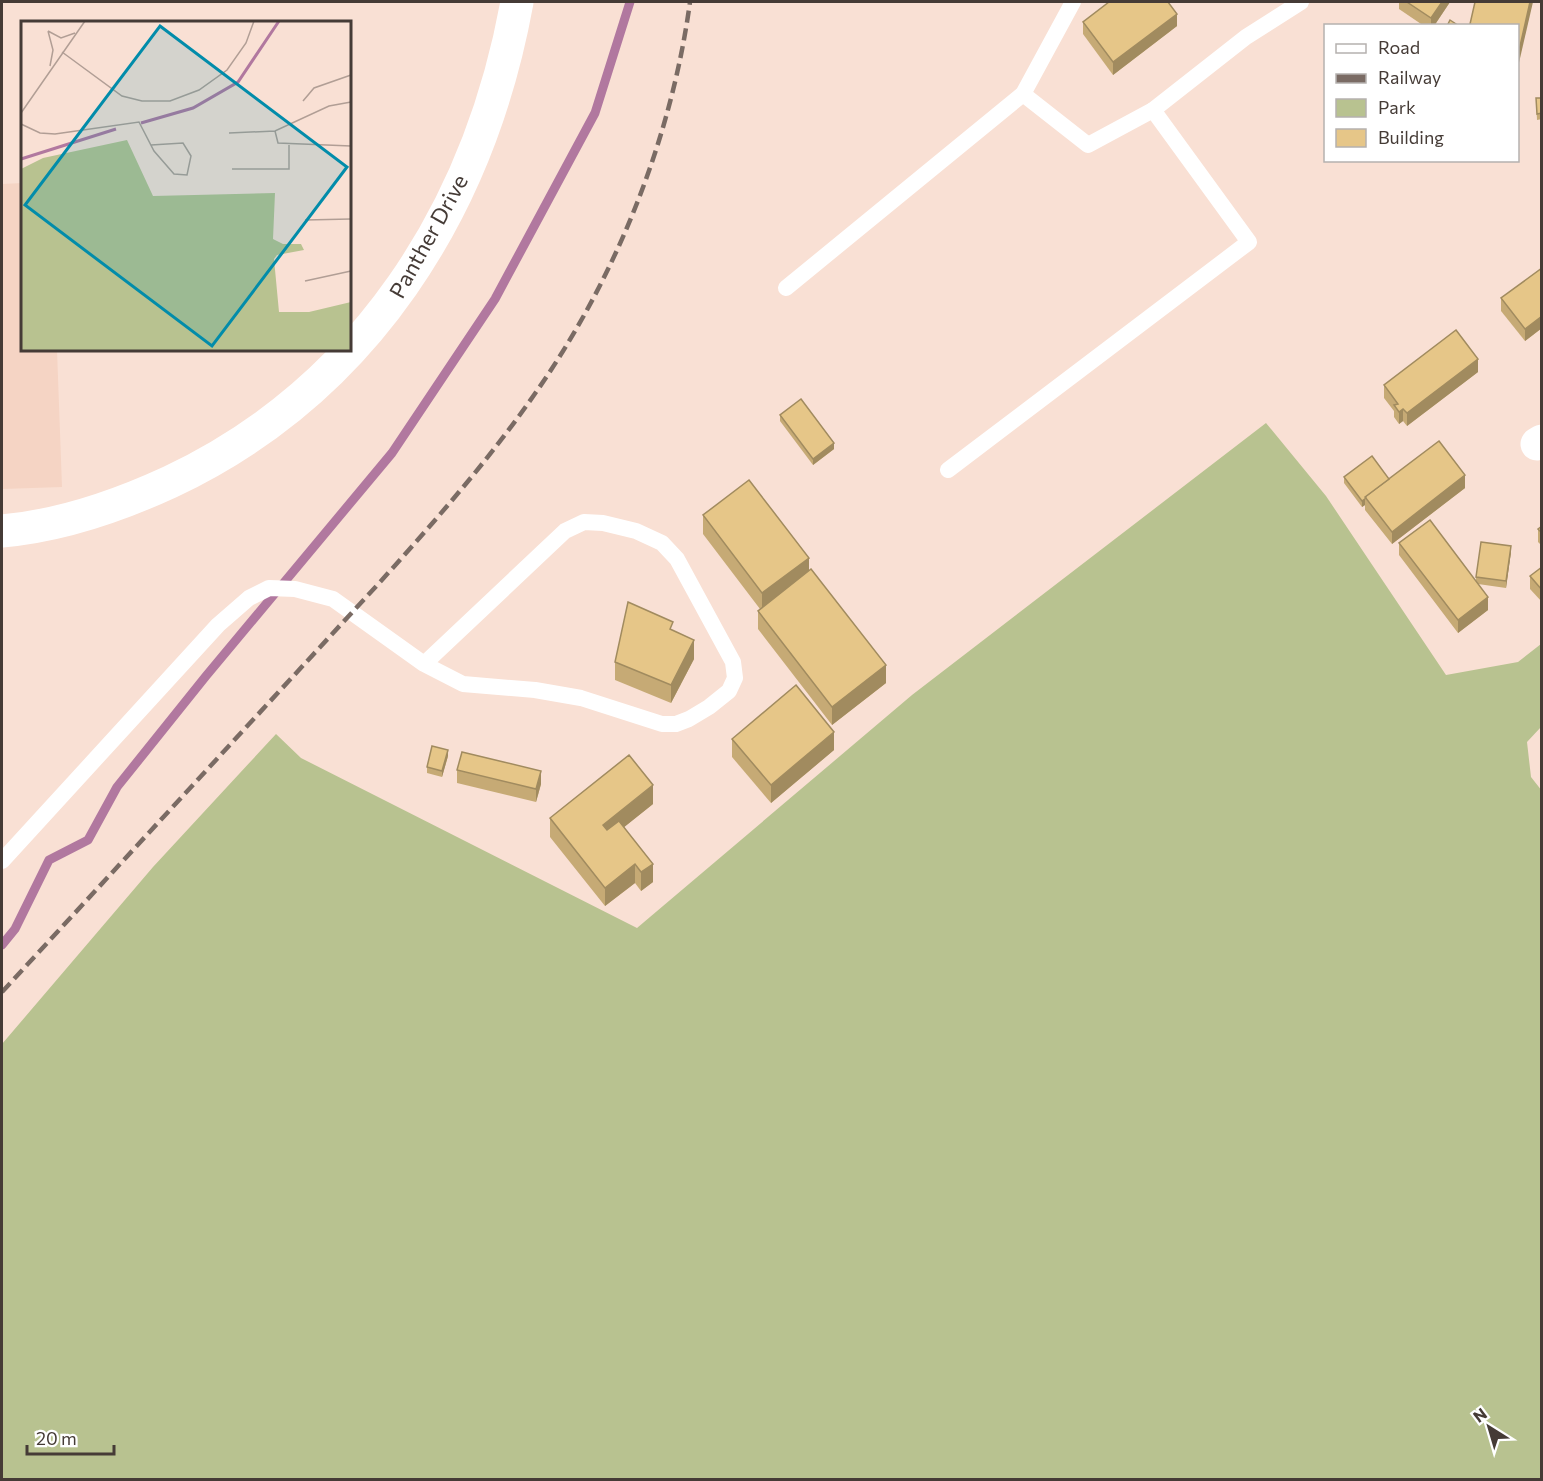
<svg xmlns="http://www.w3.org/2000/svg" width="1543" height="1481" viewBox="0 0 1543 1481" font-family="Commissioner,sans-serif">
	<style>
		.built { fill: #f5d4c4 }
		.green { fill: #b8c290 }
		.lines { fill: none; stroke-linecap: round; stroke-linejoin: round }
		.stream { stroke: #b1789f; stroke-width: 9 }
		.lane { stroke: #fff; stroke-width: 16 }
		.street { stroke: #fff; stroke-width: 33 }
		.secondary { stroke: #fff; stroke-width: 33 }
		.rail { stroke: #7a6b64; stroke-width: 4.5; stroke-dasharray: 12 6; stroke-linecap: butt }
		.wall { fill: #c6aa75 }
		.shaded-wall { fill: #a18b5f }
		.building { fill: #e6c688; stroke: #a18b5f; stroke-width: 1.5 }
		.labels { text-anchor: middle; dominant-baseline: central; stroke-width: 6; stroke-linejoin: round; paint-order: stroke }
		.street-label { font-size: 22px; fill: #453b36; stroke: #fff }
		.inset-river { fill: none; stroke: #b1789f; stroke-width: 3 }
		.inset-road { fill: none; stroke: #b19e95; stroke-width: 1.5 }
		.view { fill: #028caa; fill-opacity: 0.15; stroke: #028caa; stroke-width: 3 }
		.inset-edge { fill: none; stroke: #453b36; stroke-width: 3 }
	</style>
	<rect width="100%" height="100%" fill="#f9e0d4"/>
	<polygon class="built" points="22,183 22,350 57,350 62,487 2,489 2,184"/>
	<polygon class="green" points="1266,423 1326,496 1446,675 1518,662 1541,644 1541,727 1527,742 1531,777 1542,791 1541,1479 2,1479 2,1044 153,867 276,734 301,758 637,928 912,695"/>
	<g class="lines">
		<polyline class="stream" points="2,945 15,929 49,860 88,840 117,787 206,676 392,453 495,299 595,113 630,2"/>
		<g class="lane">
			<polyline points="1023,94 1088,145 1153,110 1246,37 1301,2"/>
			<polyline points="786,288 1023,94 1073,2"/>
			<polyline points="948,470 1249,242 1153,110"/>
			<polyline points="2,861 218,625 249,598 269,588 295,589 333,599 424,664 463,684 535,690 581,698 662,724 676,724 689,719 709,707 729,691 735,678 733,662 677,559 662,543 636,531 603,523 584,522 565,531 424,664"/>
		</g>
		<polyline class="street" points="1537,444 1542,441"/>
		<path class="secondary" d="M2 531C59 526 118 506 170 482 365 390 479 210 517 2"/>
		<path class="rail" d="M2 992 381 581C435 521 488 461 534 395 615 280 671 141 690 2"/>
	</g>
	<g class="wall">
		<polygon points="1399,2 1450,2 1434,26 1424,26 1399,9"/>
		<polygon points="1083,22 1177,26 1113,75 1083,34"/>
		<polygon points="1536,98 1542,98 1542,119 1537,120"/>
		<polygon points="1542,268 1542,328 1525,341 1501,311 1501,298"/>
		<polygon points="1478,372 1407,426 1403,421 1399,424 1394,417 1394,411 1384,398 1384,385"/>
		<polygon points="780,415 834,449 813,465 780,421"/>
		<polygon points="1344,477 1389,479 1465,488 1392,544 1365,510 1365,505 1362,507 1344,483"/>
		<polygon points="703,515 809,571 886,683 832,725 758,629 758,611 760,609 703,534"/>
		<polygon points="1542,526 1542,546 1538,542 1538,529"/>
		<polygon points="1399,543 1476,581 1476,577 1511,552 1506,588 1478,584 1488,610 1458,633 1399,555"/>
		<polygon points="1542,567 1542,602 1530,589 1530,576"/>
		<polygon points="673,630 694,659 671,703 615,680 615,662"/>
		<polygon points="732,739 834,750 771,803 732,757"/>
		<polygon points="448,756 442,777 427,773 427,767"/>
		<polygon points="457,770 541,784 536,802 457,783"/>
		<polygon points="653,804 624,827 653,882 641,891 635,883 605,906 550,837 550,818"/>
	</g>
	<g class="shaded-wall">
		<polygon points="1442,2 1450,2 1434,26 1431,26 1431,18"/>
		<polygon points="1530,2 1533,2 1518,67 1518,55"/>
		<polygon points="1177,14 1177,26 1113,75 1113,62"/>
		<polygon points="1542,316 1542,328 1525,341 1525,329"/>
		<polygon points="1478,359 1478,372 1407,426 1407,413"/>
		<polygon points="1403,409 1403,421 1399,424 1399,412"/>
		<polygon points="834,443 834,449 813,465 813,459"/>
		<polygon points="1465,475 1465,488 1392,544 1392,532"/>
		<polygon points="1365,498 1365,505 1362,507 1362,501"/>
		<polygon points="1511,546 1511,552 1506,588 1506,581"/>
		<polygon points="809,558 809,576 762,612 762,593"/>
		<polygon points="1488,597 1488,610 1458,633 1458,620"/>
		<polygon points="694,640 694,659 671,703 671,685"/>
		<polygon points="886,665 886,683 832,725 832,707"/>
		<polygon points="834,732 834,750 771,803 771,785"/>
		<polygon points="448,750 448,756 442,777 442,771"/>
		<polygon points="541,771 541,784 536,802 536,789"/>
		<polygon points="653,785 653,804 603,844 603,825"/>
		<polygon points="635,864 635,883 605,906 605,888"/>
		<polygon points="653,864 653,882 641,891 641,872"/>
	</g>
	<g class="building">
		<polygon points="1109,2 1168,2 1177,14 1113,62 1083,22"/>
		<polygon points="1407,2 1442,2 1431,18"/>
		<polygon points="1475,2 1530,2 1518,55 1518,26 1475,26 1470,24"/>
		<polygon points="1450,20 1459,26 1447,26"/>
		<polygon points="1536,98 1542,98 1542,113 1537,114"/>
		<polygon points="1542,268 1542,316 1525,329 1501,298"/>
		<polygon points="1456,330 1478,359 1407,413 1403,409 1399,412 1394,405 1398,404 1384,385"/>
		<polygon points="801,399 834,443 813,459 780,415"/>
		<polygon points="1439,441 1465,475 1392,532 1365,497"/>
		<polygon points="1372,456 1389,479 1365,497 1366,498 1362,501 1344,477"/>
		<polygon points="749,480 809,558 762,593 703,515"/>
		<polygon points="1430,520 1488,597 1458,620 1399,543"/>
		<polygon points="1542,526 1542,533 1538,529"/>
		<polygon points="1481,542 1511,546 1506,581 1476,577"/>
		<polygon points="1542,567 1542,590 1530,576"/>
		<polygon points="811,569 886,665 832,707 758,611"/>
		<polygon points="628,602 673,622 670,629 694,640 671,685 615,662"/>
		<polygon points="796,685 834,732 771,785 732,739"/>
		<polygon points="432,746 448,750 442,771 427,767"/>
		<polygon points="462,752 541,771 536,789 457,770"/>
		<polygon points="629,755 653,785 603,825 607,830 619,821 653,864 641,872 635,864 605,888 550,818"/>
	</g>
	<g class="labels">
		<g class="street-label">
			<text transform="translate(428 236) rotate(-61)">Panther Drive</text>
		</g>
	</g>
	<g transform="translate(21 21)">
		<rect width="330" height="330" fill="#f9e0d4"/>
		<path d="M106 119 132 175 254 172 252 218 262 223H280L283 229 256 234 253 238 258 291H288L330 281V330H0V148L22 137Z" fill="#b8c290"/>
		<path class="inset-river" d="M120 102 172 87 217 61 258 0M0 138 95 108"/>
		<path class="inset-road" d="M27 10 32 29 29 45M27 10 40 17 54 12M41 31 101 75 121 80H149L178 69 206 49 225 22 233 0M282 80 293 67 330 54M0 92 64 0M0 103 19 112 34 113 118 101 133 130 153 153 166 154 170 135 162 122 130 124M254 110 257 122 330 125M208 112 254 110 308 85 330 81M211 148H268V124M284 199 330 198M284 260 330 250"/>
		<path class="view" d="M139 5 326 146 191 325 4 184Z"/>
		<rect width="330" height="330" class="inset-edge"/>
	</g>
	<rect width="1543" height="1481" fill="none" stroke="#453b36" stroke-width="6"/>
	<rect x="1324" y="24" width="195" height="138" fill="#ffffff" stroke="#b5b1af" stroke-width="1.5"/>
	<rect x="1336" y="44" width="30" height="9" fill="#ffffff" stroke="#b5b1af" stroke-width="1.5"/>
	<text x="1378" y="54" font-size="18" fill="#453b36">Road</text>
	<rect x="1336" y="74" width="30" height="9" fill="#7a6b64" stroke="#b5b1af" stroke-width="1.5"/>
	<text x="1378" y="84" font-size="18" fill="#453b36">Railway</text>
	<rect x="1336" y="99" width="30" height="18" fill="#b8c290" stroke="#b5b1af" stroke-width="1.5"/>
	<text x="1378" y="114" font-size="18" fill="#453b36">Park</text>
	<rect x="1336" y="129" width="30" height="18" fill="#e6c688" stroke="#b5b1af" stroke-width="1.5"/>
	<text x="1378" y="144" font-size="18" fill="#453b36">Building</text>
	<g transform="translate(1489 1427) rotate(323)" stroke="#ffffff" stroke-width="4.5" paint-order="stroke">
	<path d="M0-4.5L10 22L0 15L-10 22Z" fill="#453b36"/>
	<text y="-9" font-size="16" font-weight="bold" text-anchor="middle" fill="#453b36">N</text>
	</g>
	<path d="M27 1445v9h87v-9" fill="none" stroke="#453b36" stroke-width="3"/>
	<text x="36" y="1445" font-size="18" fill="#453b36" stroke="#ffffff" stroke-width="4.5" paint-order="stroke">20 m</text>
</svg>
